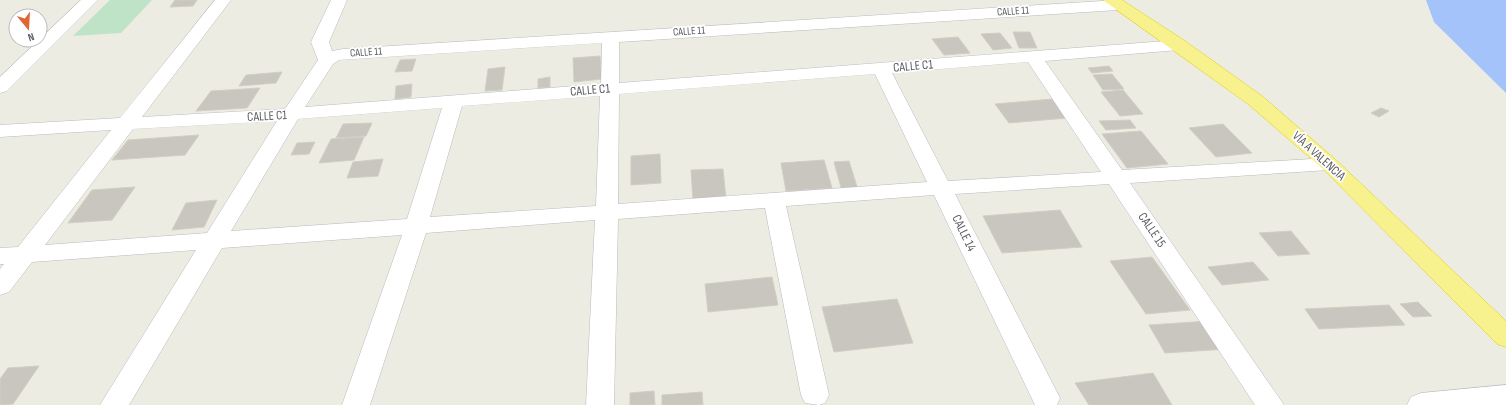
<svg xmlns="http://www.w3.org/2000/svg" width="1506" height="405" viewBox="0 0 1506 405" font-family="'Sofia Sans Condensed',sans-serif">
	<style>
		.green { fill: #bfe3c7 }
		.water { fill: #a4c3fa }
		.building { fill: #c8c6bf; stroke: #d1cfc1 }
		.lines { fill: none; stroke-linecap: round; stroke-linejoin: round }
		.minor-casing { stroke: #babac0; stroke-width: 1 }
		.highway-casing { stroke: #e2cc0c; stroke-width: 1 }
		.minor { fill: #fff; fill-rule: evenodd }
		.highway { fill: #f7f28e; fill-rule: evenodd }
		.labels { text-anchor: middle; dominant-baseline: central; stroke-width: 3.5; stroke-linejoin: round; paint-order: stroke }
		.far-street-label { font-size: 11px; fill: #5a5c62; stroke: #fff }
		.street-label { font-size: 13px; fill: #5a5c62; stroke: #fff }
	</style>
	<rect width="100%" height="100%" fill="#ecece2"/>
	<polygon class="green" points="110,0 152,0 121,33 73,36"/>
	<polygon class="water" points="1426,0 1506,0 1506,93 1434,22"/>
	<g class="building">
		<polygon points="175,0 197,0 193,6 170,7"/>
		<polygon points="1013,32 1030,32 1037,48 1019,48"/>
		<polygon points="1000,33 1012,48 993,50 981,34"/>
		<polygon points="958,37 970,53 944,55 932,39"/>
		<polygon points="600,56 602,79 574,82 573,58"/>
		<polygon points="416,59 412,71 395,72 400,60"/>
		<polygon points="1109,66 1113,71 1092,73 1088,68"/>
		<polygon points="505,67 502,90 485,91 488,69"/>
		<polygon points="282,72 276,83 239,86 246,75"/>
		<polygon points="1112,74 1124,89 1103,90 1093,75"/>
		<polygon points="550,77 550,87 538,88 538,79"/>
		<polygon points="412,84 411,97 395,99 396,86"/>
		<polygon points="260,88 247,108 196,111 211,91"/>
		<polygon points="1123,90 1143,114 1120,116 1101,92"/>
		<polygon points="1052,99 1067,118 1009,123 995,104"/>
		<polygon points="1381,108 1389,111 1379,117 1371,113"/>
		<polygon points="1130,120 1136,128 1106,130 1099,121"/>
		<polygon points="372,123 366,136 336,138 343,124"/>
		<polygon points="1223,124 1252,153 1216,157 1189,128"/>
		<polygon points="1141,131 1168,164 1127,168 1102,134"/>
		<polygon points="199,135 185,155 112,160 128,140"/>
		<polygon points="364,137 354,160 319,163 331,139"/>
		<polygon points="315,142 309,154 291,155 297,143"/>
		<polygon points="660,154 661,183 631,185 631,156"/>
		<polygon points="383,159 378,176 347,178 353,162"/>
		<polygon points="824,160 832,188 786,191 781,163"/>
		<polygon points="849,161 858,190 842,191 834,162"/>
		<polygon points="723,169 726,199 693,201 691,170"/>
		<polygon points="135,187 112,220 68,223 92,190"/>
		<polygon points="217,200 204,227 172,230 186,203"/>
		<polygon points="1060,210 1082,247 1002,253 983,216"/>
		<polygon points="1291,231 1310,254 1278,256 1259,233"/>
		<polygon points="1152,257 1190,310 1146,314 1110,261"/>
		<polygon points="1253,262 1269,280 1222,285 1208,267"/>
		<polygon points="772,277 778,305 708,312 705,284"/>
		<polygon points="897,299 913,343 834,352 822,307"/>
		<polygon points="1418,302 1432,316 1413,317 1400,304"/>
		<polygon points="1389,305 1405,325 1319,329 1305,309"/>
		<polygon points="1209,321 1227,349 1165,353 1149,325"/>
		<polygon points="39,366 13,404 0,405 0,379 8,368"/>
		<polygon points="1153,373 1172,405 1089,405 1075,383"/>
		<polygon points="654,391 655,405 630,405 630,393"/>
		<polygon points="702,392 703,405 662,405 662,395"/>
	</g>
	<g class="lines">
		<defs>
			<g id="minor">
				<polygon points="81,0 98,0 7,91 0,93 0,77"/>
				<path d="M215 0H231L142 117 285 109 318 60 311 42 331 0H347L329 42 332 51 343 49 1118 0 1124 2 1126 5 1124 8 1118 10 619 42V83L1179 40 1185 41 1188 45 1185 49 1179 50 1045 61 1122 170 1329 158 1336 160 1339 164 1336 168 1329 170 1130 183 1284 405H1255L1109 184 955 194 1060 398 1057 405H1035L934 195 786 206 829 395 825 403 819 405 805 403 801 395 765 208 618 219 614 405H586L595 220 426 233 370 405H342L402 235 222 248 129 405H100L196 250 32 262 9 292 0 295V269L4 264H0V248L18 247 111 130 0 137V125L120 118ZM602 43 601 84 305 107 333 64 339 60ZM1028 62 1101 172 948 181 892 73ZM875 74 927 182 618 204 619 94ZM600 96 596 206 430 217 462 106ZM442 108 407 219 231 231 298 119ZM277 121 207 233 45 245 133 129Z"/>
				<polygon points="1506,385 1506,405 1407,405 1411,397 1421,393"/>
			</g>
			<polygon id="highway" points="1103,0 1122,0 1185,41 1262,96 1336,160 1506,321 1506,347 1497,344 1322,168 1248,104"/>
		</defs>
		<use href="#minor" class="minor-casing"/>
		<use href="#highway" class="highway-casing"/>
		<use href="#minor" class="minor"/>
		<use href="#highway" class="highway"/>
	</g>
	<g class="labels">
		<g class="far-street-label">
			<text transform="translate(1013 11) rotate(-4)">CALLE 11</text>
			<text transform="translate(689 31) rotate(-4)">CALLE 11</text>
			<text transform="translate(366 52) rotate(-4)">CALLE 11</text>
		</g>
		<g class="street-label">
			<text transform="translate(913 66) rotate(-5)">CALLE C1</text>
			<text transform="translate(590 90) rotate(-5)">CALLE C1</text>
			<text transform="translate(267 116) rotate(-3)">CALLE C1</text>
			<text transform="translate(1319 156) rotate(42)">VÍA A VALENCIA</text>
			<text transform="translate(1152 230) rotate(56)">CALLE 15</text>
			<text transform="translate(964 233) rotate(64)">CALLE 14</text>
		</g>
	</g>
	<g transform="translate(28 28) rotate(162)"><circle r="19" fill="#ffffff" stroke="#bdbec0"/>
	<path d="M0-3L7 15L0 10L-7 15Z" fill="#df6635"/>
	<text y="-6" font-size="11" font-weight="bold" text-anchor="middle" fill="#5a5c62">N</text>
	</g>
</svg>
